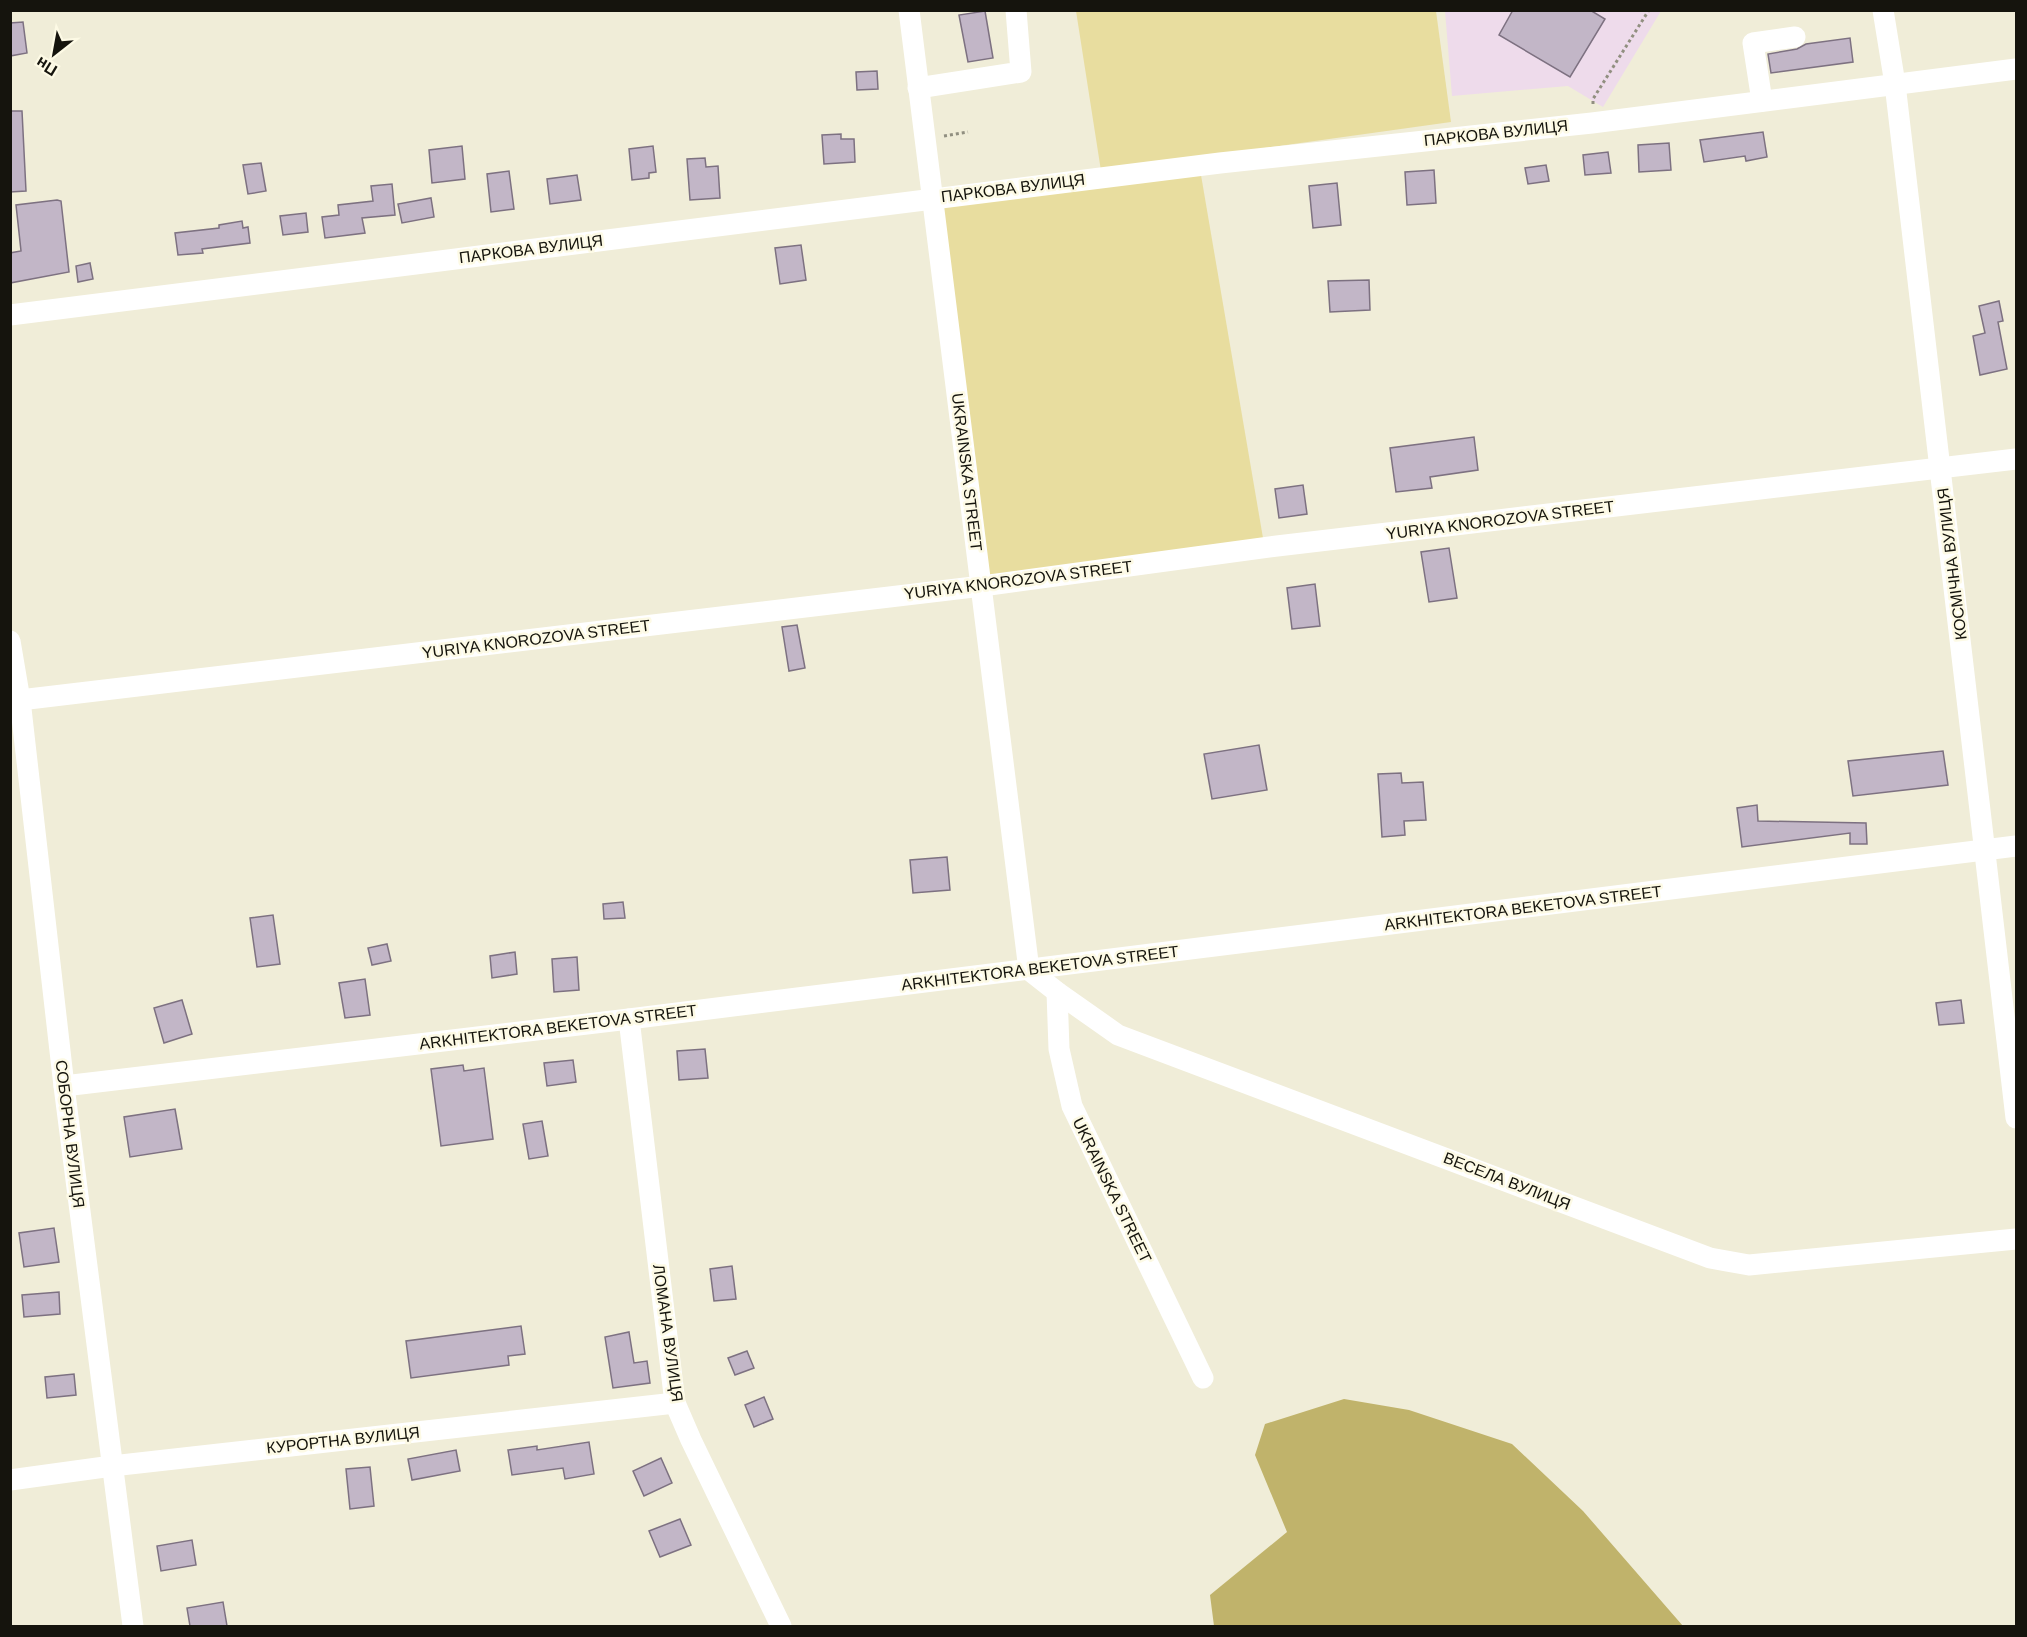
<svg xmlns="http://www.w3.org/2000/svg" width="2027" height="1637" viewBox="0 0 2027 1637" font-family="Helvetica,sans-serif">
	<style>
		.education { fill: #eedbeb }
		.green { fill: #e8dd9f }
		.forest { fill: #c0b36b }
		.building { fill: #c2b6c7; stroke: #7d7181; stroke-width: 1.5 }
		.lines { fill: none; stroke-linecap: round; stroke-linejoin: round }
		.path { stroke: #918f80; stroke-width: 3; stroke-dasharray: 3 3; stroke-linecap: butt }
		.minor { stroke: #fff; stroke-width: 21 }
		.labels { text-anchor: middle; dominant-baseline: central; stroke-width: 5; stroke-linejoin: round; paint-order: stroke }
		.street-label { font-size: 16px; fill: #15140d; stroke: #fdfae5 }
	</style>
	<rect width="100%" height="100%" fill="#f0edd8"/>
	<polygon class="education" points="1445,11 1661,11 1603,107 1568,86 1452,96"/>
	<g class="green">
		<polygon points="1076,11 1436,11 1451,122 1101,171"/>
		<polygon points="1201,175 1263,538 987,577 941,205"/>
	</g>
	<polygon class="forest" points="1344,1399 1409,1410 1512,1444 1583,1511 1683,1626 1214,1626 1210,1595 1287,1532 1255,1455 1265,1424"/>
	<g class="building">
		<polygon points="1513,10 1590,10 1605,19 1570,77 1499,35"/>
		<polygon points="985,11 993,58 968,62 959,15"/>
		<polygon points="23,22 27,53 10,56 10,23"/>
		<polygon points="1850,38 1853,62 1771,73 1768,54 1797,49 1806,44"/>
		<polygon points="877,71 878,89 857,90 856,72"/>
		<polygon points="10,111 22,111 26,191 10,192"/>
		<polygon points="1763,132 1767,157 1746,161 1745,156 1704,162 1700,140"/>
		<polygon points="841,134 841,139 854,139 855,162 824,164 822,135"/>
		<polygon points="1669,143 1671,170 1639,172 1638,145"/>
		<polygon points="462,146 465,179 432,183 429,150"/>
		<polygon points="653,146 656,172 649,173 649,178 632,180 629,149"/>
		<polygon points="1608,152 1611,173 1585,175 1583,155"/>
		<polygon points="705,158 706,167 718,166 720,198 690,200 687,159"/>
		<polygon points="261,163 266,191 248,194 243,165"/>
		<polygon points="1546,165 1549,181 1528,184 1525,168"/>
		<polygon points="1434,170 1436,203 1407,205 1405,172"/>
		<polygon points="509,171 514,209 491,212 487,174"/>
		<polygon points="577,175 581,200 550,204 547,179"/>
		<polygon points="1337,183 1341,225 1313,228 1309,186"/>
		<polygon points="392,184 395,215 362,218 365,233 325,238 322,217 339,215 338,205 373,201 371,186"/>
		<polygon points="431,198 434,217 402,223 398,204"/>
		<polygon points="57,200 61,201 69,272 10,283 10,253 21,251 16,205"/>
		<polygon points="306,213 308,232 283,235 280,216"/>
		<polygon points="242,221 243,228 248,227 250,243 202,249 203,253 178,255 175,233 219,228 219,225"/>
		<polygon points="801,245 806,280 780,284 775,248"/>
		<polygon points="90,263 93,279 78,282 76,266"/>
		<polygon points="1369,280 1370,310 1330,312 1328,281"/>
		<polygon points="1999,301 2003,321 1998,322 2007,369 1980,375 1973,336 1985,333 1979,306"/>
		<polygon points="1474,437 1478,470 1430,477 1432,488 1396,492 1390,448"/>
		<polygon points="1303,485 1307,514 1279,518 1275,489"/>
		<polygon points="1449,548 1457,598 1429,602 1421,552"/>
		<polygon points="1315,584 1320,626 1292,629 1287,588"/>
		<polygon points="797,625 805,668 789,671 782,627"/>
		<polygon points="1259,745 1267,790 1212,799 1204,754"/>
		<polygon points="1943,751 1948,785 1853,796 1848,761"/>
		<polygon points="1401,773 1402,783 1423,782 1426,820 1404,821 1405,835 1382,837 1378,774"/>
		<polygon points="1757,805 1758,821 1866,823 1867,844 1850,844 1850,833 1742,847 1737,808"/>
		<polygon points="947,857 950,890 913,893 910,860"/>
		<polygon points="623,902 625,918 604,919 603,904"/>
		<polygon points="273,915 280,964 257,967 250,918"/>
		<polygon points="387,944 391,961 372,965 368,948"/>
		<polygon points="515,952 517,974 492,978 490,956"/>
		<polygon points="577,957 579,990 554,992 552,959"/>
		<polygon points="365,979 370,1015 345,1018 339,983"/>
		<polygon points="182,1000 192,1034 164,1043 154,1008"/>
		<polygon points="1961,1000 1964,1023 1939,1025 1936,1003"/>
		<polygon points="705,1049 708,1078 679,1080 677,1051"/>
		<polygon points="573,1060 576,1082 547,1086 544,1063"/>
		<polygon points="463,1065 464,1071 484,1068 493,1139 441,1146 431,1069"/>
		<polygon points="175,1109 182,1149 130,1157 124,1117"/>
		<polygon points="542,1121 548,1156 529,1159 523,1124"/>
		<polygon points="54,1228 59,1262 24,1267 19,1233"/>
		<polygon points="732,1266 736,1299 714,1301 710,1269"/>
		<polygon points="59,1292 60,1314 24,1317 22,1295"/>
		<polygon points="521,1326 525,1354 508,1356 509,1365 411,1378 406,1341"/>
		<polygon points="629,1332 634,1363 647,1361 650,1383 613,1388 605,1337"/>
		<polygon points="747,1351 754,1368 735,1375 728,1358"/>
		<polygon points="74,1374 76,1395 47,1398 45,1377"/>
		<polygon points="764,1397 773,1419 754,1427 745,1405"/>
		<polygon points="589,1442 594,1474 565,1479 563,1468 512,1475 508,1450 537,1446 537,1450"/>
		<polygon points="456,1450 460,1471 412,1480 408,1459"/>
		<polygon points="661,1458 672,1483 644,1496 633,1471"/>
		<polygon points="370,1467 374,1506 350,1509 346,1469"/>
		<polygon points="680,1519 691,1545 660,1557 649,1531"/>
		<polygon points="192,1540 196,1565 161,1571 157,1546"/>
		<polygon points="223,1602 227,1626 190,1626 187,1608"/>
	</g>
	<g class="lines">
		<g class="path">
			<polyline points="1593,104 1593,99 1649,10"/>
			<polyline points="944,136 968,132"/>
		</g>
		<g class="minor">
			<polyline points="909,10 1029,970 1057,992 1118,1035 1710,1258 1749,1265 2016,1239"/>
			<polyline points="1883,10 1895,84 2016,1118"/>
			<polyline points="918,88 1021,72 1016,10"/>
			<polyline points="1762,101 1753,43 1795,37"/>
			<polyline points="10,315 1220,163 1592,123 2016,69"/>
			<polyline points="10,641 20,700 64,1086 133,1626"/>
			<polyline points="20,700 982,586 1277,546 2016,459"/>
			<polyline points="1057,992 1059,1049 1072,1106 1203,1378"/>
			<polyline points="629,1019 675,1403 691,1440 781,1626"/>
			<polyline points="64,1086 629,1019 2016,846"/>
			<polyline points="10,1480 112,1466 675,1403"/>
		</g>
	</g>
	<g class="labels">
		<g class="street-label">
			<text transform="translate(1496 133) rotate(-6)">ПАРКОВА ВУЛИЦЯ</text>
			<text transform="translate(1013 188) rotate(-7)">ПАРКОВА ВУЛИЦЯ</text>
			<text transform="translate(531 249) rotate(-7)">ПАРКОВА ВУЛИЦЯ</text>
			<text transform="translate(967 472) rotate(83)">UKRAINSKA STREET</text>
			<text transform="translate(1500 520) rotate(-7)">YURIYA KNOROZOVA STREET</text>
			<text transform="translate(1952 564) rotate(-97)">КОСМІЧНА ВУЛИЦЯ</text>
			<text transform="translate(1018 580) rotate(-7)">YURIYA KNOROZOVA STREET</text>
			<text transform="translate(536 639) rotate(-7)">YURIYA KNOROZOVA STREET</text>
			<text transform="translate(1523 908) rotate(-7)">ARKHITEKTORA BEKETOVA STREET</text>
			<text transform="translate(1040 968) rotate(-7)">ARKHITEKTORA BEKETOVA STREET</text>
			<text transform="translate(558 1027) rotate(-7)">ARKHITEKTORA BEKETOVA STREET</text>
			<text transform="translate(70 1134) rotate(83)">СОБОРНА ВУЛИЦЯ</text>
			<text transform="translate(1507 1181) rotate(21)">ВЕСЕЛА ВУЛИЦЯ</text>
			<text transform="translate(1112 1190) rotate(64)">UKRAINSKA STREET</text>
			<text transform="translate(668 1333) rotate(82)">ЛОМАНА ВУЛИЦЯ</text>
			<text transform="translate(343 1440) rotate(-6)">КУРОРТНА ВУЛИЦЯ</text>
		</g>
	</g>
	<rect width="2027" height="1637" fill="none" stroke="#15140d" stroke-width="24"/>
	<g transform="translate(54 54) rotate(211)" stroke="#fdfae5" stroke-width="4.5" paint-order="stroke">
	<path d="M0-4.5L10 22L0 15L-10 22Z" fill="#15140d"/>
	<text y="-9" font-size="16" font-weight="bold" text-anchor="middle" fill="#15140d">Пн</text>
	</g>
</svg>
